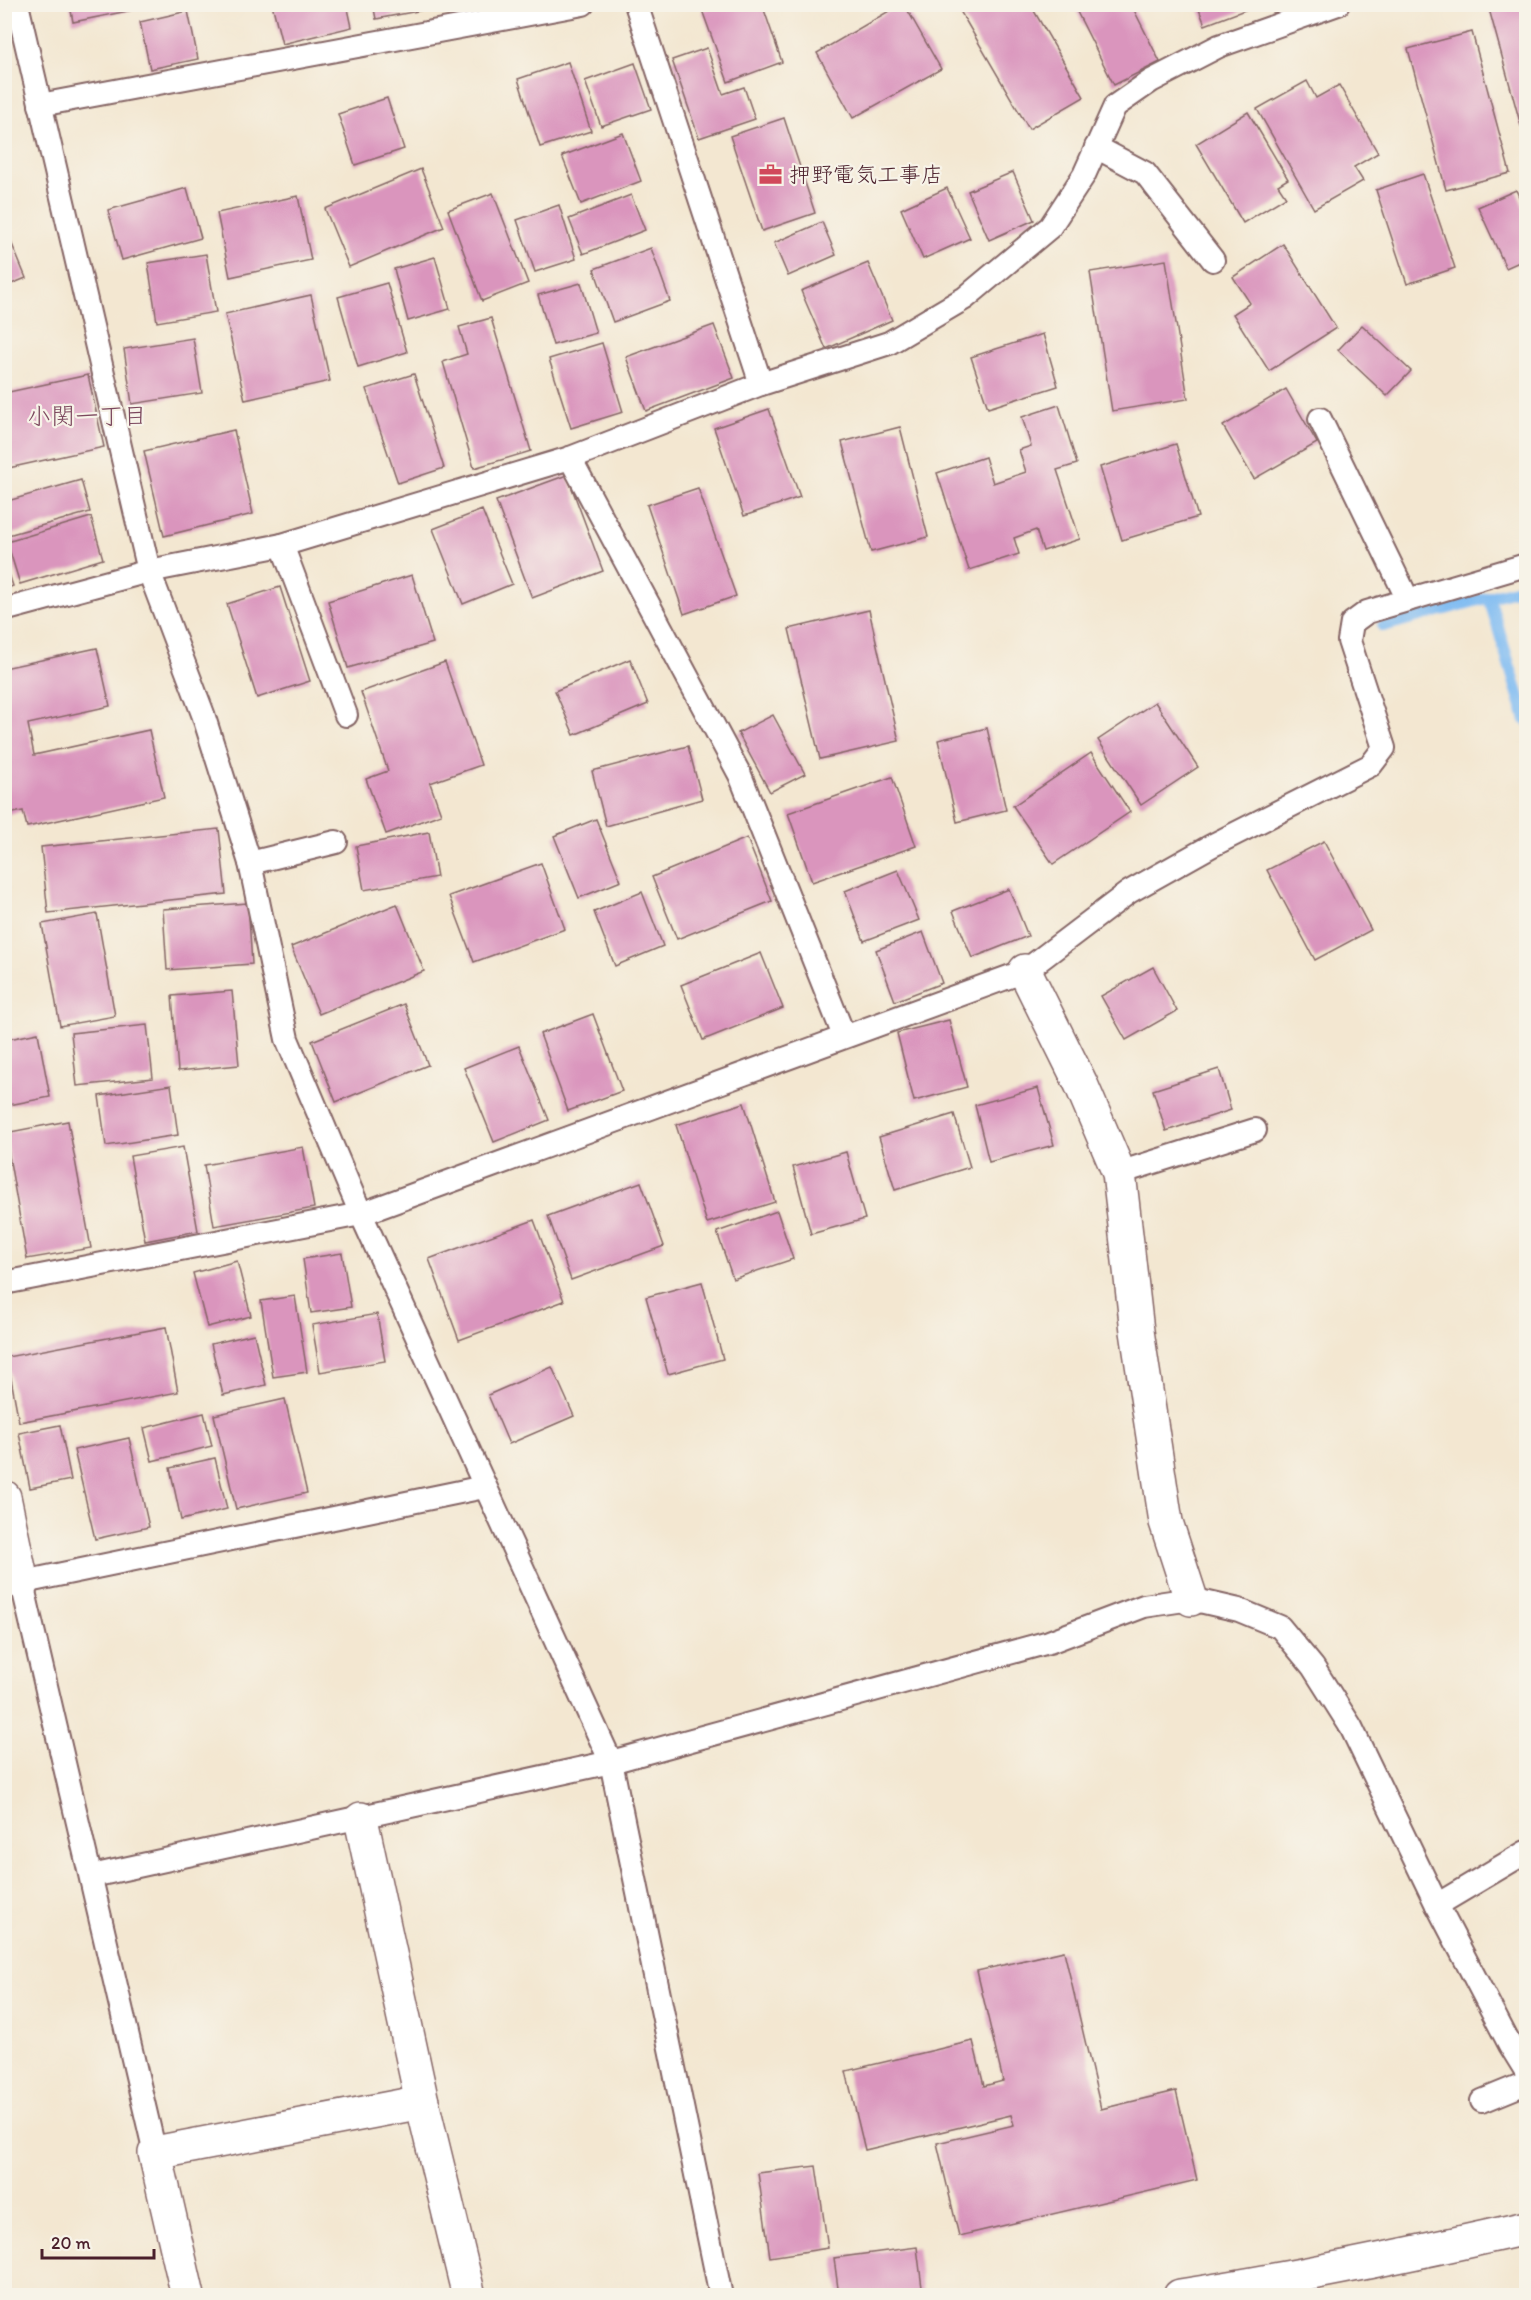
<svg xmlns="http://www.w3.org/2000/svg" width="1531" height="2300" viewBox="0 0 1531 2300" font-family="Itim,'Klee One',sans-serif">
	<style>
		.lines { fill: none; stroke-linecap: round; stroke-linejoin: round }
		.stream { stroke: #80bcf2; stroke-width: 12 }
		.building { fill: #da95bd }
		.service-casing { stroke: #856565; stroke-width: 26 }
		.minor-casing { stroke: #856565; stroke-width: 36 }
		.service { stroke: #fff; stroke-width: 22 }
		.minor { stroke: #fff; stroke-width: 33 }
		.labels { text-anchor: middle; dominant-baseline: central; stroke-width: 4.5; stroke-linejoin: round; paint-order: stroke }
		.poi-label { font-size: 22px; fill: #4a1f2b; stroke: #f7f3e8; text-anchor: start }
		.neighbourhood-label { font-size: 24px; fill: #7c485e; stroke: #f7f3e8 }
	</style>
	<rect width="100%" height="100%" fill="#f7f3e8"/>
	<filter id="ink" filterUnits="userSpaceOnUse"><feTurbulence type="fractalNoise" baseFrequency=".0167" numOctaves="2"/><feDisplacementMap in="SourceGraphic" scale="12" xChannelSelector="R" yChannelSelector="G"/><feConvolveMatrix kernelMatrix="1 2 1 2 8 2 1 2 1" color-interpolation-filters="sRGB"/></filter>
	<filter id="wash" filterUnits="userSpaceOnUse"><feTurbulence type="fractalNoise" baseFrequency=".008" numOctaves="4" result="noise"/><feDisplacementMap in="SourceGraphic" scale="24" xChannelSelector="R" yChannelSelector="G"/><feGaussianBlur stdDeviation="1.35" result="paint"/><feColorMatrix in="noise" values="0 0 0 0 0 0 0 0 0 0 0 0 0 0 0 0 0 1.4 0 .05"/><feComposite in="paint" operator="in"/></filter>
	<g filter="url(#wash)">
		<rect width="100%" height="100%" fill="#f3e7d1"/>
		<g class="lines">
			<g class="stream">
				<polyline points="1489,598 1526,720"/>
				<polyline points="1383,626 1526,587"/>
			</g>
		</g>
		<g id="blocks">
			<g class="building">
				<polygon points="272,4 347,4 352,27 282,44"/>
				<polygon points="373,4 444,4 444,6 376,19"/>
				<polygon points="719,4 762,4 782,62 728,82 702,10"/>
				<polygon points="901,4 904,4 941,69 853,118 817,53"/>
				<polygon points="956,4 1030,4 1084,97 1029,129"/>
				<polygon points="1073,4 1131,4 1160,62 1114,85"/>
				<polygon points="1197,4 1257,4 1258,5 1205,25"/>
				<polygon points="1506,4 1526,4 1526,124 1521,126 1489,9"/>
				<polygon points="70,5 153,5 153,6 73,22"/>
				<polygon points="188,11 198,59 150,69 140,22"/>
				<polygon points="1472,32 1510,173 1446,190 1408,49"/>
				<polygon points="707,48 723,94 744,87 755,119 699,138 672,60"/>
				<polygon points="568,62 591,131 540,147 518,79"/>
				<polygon points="635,63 651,109 601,126 585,81"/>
				<polygon points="1307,81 1316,98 1339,85 1378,153 1354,167 1363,181 1314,209 1257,109"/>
				<polygon points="387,98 404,149 355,165 338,114"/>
				<polygon points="1248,112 1288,179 1278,185 1286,197 1243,223 1196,144"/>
				<polygon points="784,118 815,213 762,231 730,136"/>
				<polygon points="623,133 641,181 581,204 562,156"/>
				<polygon points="421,169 444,227 349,267 325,209"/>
				<polygon points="1013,172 1034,220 989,240 968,191"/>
				<polygon points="1423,174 1455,268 1407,284 1376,190"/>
				<polygon points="187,188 201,238 122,260 108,210"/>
				<polygon points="947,188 970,238 923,259 901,209"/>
				<polygon points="1516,190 1526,212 1526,259 1506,268 1478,207"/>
				<polygon points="493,193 528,283 482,301 448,210"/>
				<polygon points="631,195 645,230 583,254 569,219"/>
				<polygon points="298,196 311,260 230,277 217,213"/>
				<polygon points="559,205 576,259 535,272 517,220"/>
				<polygon points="822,222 836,255 788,276 774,243"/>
				<polygon points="4,225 26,278 4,287"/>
				<polygon points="1283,244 1336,328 1269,371 1233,314 1250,303 1233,277"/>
				<polygon points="651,248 670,301 613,322 594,269"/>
				<polygon points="206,254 216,312 157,322 148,263"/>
				<polygon points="435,257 450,309 408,321 394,269"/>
				<polygon points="1166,260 1188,399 1112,411 1090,272"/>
				<polygon points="868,263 892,320 826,349 801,291"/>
				<polygon points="387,283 407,352 358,367 338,297"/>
				<polygon points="581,283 596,333 553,345 538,295"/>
				<polygon points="311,295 330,381 245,400 225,314"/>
				<polygon points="491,318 531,451 474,468 443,362 467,354 459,327"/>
				<polygon points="714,325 734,378 646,411 626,357"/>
				<polygon points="1362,325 1411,371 1387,396 1338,350"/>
				<polygon points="1043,334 1058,386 988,408 971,357"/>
				<polygon points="193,338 202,393 132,404 124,349"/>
				<polygon points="602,343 623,412 571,428 549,359"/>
				<polygon points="414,374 444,468 398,483 366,389"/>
				<polygon points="88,375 104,447 4,469 4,393"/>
				<polygon points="1286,389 1317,443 1254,479 1223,426"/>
				<polygon points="1059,405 1077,464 1057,470 1080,539 1043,551 1036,530 1014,538 1019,554 969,570 937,473 985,457 993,483 1026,472 1019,450 1031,446 1022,417"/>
				<polygon points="769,409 800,497 744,516 714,428"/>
				<polygon points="900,427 928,537 871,552 842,442"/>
				<polygon points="234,430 253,514 164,536 144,451"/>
				<polygon points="1176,444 1198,517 1122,540 1100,467"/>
				<polygon points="567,475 603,571 532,598 496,501"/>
				<polygon points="81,480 90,512 8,535 4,522 4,502"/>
				<polygon points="698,488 736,596 684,614 647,505"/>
				<polygon points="482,510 512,584 463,604 433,529"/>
				<polygon points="91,517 103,559 20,584 7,542"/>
				<polygon points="5,562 13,586 5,589"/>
				<polygon points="412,575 433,643 348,668 328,601"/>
				<polygon points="280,587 310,681 257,698 227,604"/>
				<polygon points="869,610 899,741 820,759 789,629"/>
				<polygon points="97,648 110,706 28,724 34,755 149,730 164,797 27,827 23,811 4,815 4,668"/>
				<polygon points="630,659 648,704 574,735 555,691"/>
				<polygon points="445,662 481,765 430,783 441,814 386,834 366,779 388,771 361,692"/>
				<polygon points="1155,702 1198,767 1141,805 1098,740"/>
				<polygon points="773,715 805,774 770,792 738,733"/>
				<polygon points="987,728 1006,810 957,822 938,740"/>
				<polygon points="688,746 702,799 606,826 592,771"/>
				<polygon points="1091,753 1130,812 1053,864 1013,806"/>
				<polygon points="892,777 916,846 812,882 788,813"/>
				<polygon points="596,819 621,881 579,898 554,836"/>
				<polygon points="219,829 226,894 48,913 41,847"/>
				<polygon points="429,832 437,877 364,890 356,846"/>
				<polygon points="747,838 772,901 677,939 652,877"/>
				<polygon points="1324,841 1371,930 1315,960 1267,870"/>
				<polygon points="541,863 565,929 474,962 449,896"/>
				<polygon points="898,870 919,920 864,941 845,891"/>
				<polygon points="1009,889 1028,936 972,958 953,911"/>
				<polygon points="642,892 663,946 615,966 594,912"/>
				<polygon points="248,903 252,964 167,970 163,909"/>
				<polygon points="397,904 424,971 319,1014 291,947"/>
				<polygon points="97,914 115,1016 60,1026 42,924"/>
				<polygon points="923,932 942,983 895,1001 876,950"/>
				<polygon points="761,953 783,1008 703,1040 681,985"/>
				<polygon points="1153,967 1177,1011 1126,1040 1101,996"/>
				<polygon points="232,991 239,1065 178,1071 172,996"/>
				<polygon points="404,1004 428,1065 336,1102 312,1041"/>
				<polygon points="593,1014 622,1091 568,1111 540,1034"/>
				<polygon points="949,1020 967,1087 914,1101 897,1033"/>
				<polygon points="147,1025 153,1078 77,1086 71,1033"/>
				<polygon points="38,1033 50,1097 4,1106 4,1040"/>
				<polygon points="519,1046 549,1120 494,1142 464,1068"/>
				<polygon points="1219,1069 1231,1110 1166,1131 1153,1090"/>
				<polygon points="171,1085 178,1135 106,1146 99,1096"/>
				<polygon points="1038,1088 1054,1145 989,1162 975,1105"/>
				<polygon points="744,1103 775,1202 707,1223 676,1125"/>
				<polygon points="954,1114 970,1167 895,1190 879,1137"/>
				<polygon points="68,1121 91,1248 27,1259 5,1133"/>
				<polygon points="183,1147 198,1231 145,1241 130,1156"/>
				<polygon points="303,1147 314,1208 214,1226 204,1165"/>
				<polygon points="846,1152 865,1219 811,1234 793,1167"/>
				<polygon points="641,1182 664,1246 571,1280 548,1216"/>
				<polygon points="777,1211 793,1259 733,1279 717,1232"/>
				<polygon points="534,1220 564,1301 459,1340 429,1259"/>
				<polygon points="342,1253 351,1307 311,1313 303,1259"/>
				<polygon points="237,1261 251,1316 207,1327 193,1273"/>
				<polygon points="702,1282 723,1359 668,1374 646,1297"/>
				<polygon points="295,1296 307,1372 273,1377 261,1301"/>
				<polygon points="377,1314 385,1361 320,1372 312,1325"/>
				<polygon points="166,1327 178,1392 19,1422 7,1357"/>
				<polygon points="254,1334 266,1385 223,1395 211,1344"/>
				<polygon points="552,1367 574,1416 509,1444 488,1395"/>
				<polygon points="285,1399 307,1493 236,1509 214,1415"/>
				<polygon points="204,1413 212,1446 152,1461 144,1428"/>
				<polygon points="60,1425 71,1480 30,1488 19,1433"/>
				<polygon points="129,1438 149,1527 95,1539 74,1450"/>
				<polygon points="215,1458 227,1509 181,1520 170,1468"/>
				<polygon points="1064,1951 1101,2109 1176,2091 1197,2180 959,2236 937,2143 1014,2125 1011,2115 865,2150 846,2071 973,2041 984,2086 1003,2081 977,1971"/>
				<polygon points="816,2166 828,2248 770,2257 758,2173"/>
				<polygon points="917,2247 923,2296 839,2296 834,2258"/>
			</g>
		</g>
	</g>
	<g filter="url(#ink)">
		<use href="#blocks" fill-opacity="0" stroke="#856565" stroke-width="1.5"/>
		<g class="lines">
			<defs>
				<g id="service">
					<polyline points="17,4 149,571 203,714 250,863 287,1039 361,1214 611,1762 721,2296"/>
					<polyline points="636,4 761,384"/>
					<polyline points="40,105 583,4"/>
					<polyline points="1096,147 1145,173 1213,260"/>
					<polyline points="1320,419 1408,600"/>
					<polyline points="570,458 740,775 844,1036"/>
					<polyline points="282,545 346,715"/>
					<polyline points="4,610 149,571 282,545 570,458 761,384 889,343 965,298 1050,227 1084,175 1115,106 1151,81 1219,46 1338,4"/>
					<polyline points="250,863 336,842"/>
					<polyline points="1119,1173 1255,1130"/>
					<polyline points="4,1283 361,1214 1025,971 1129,892 1211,846 1371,765 1384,748 1349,641 1352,623 1367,612 1526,565"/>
					<polyline points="22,1583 155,2153"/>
					<polyline points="4,1586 484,1487"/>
					<polyline points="92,1876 611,1762 1049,1642 1144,1606 1191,1599 1239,1610 1280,1627 1313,1667 1351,1727 1437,1905 1510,2045 1526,2071"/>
					<polyline points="1437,1905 1526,1852"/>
					<polyline points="1482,2101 1526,2083"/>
				</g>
				<g id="minor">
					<polyline points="1025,971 1081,1084 1119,1173 1137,1331 1166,1522 1191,1599"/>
					<polyline points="4,1497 22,1583"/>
					<polyline points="361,1819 422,2102 469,2296"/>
					<polyline points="188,2296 155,2153 422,2102"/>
					<path d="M1180 2296C1296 2278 1412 2254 1526 2228"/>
				</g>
			</defs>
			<use href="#service" class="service-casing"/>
			<use href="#minor" class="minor-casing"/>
			<use href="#service" class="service"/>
			<use href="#minor" class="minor"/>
		</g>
	</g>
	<defs>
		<symbol id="office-bare" viewBox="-9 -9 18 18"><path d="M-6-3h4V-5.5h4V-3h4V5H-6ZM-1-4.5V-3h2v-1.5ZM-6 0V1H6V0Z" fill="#d1495b" stroke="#f7f3e8" stroke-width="2.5" paint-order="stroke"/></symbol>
	</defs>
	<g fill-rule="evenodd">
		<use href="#office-bare" x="754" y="158" width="33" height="33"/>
	</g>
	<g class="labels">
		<g class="poi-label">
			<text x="789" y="174">押野電気工事店</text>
		</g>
		<g class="neighbourhood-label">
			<text x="87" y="415">小関一丁目</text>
		</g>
	</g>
	<rect width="1531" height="2300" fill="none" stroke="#f7f3e8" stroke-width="24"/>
	<path d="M42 2249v9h112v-9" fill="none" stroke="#4a1f2b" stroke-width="3"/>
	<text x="51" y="2249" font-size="18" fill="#4a1f2b" stroke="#f7f3e8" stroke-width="4.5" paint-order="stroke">20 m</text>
</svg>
